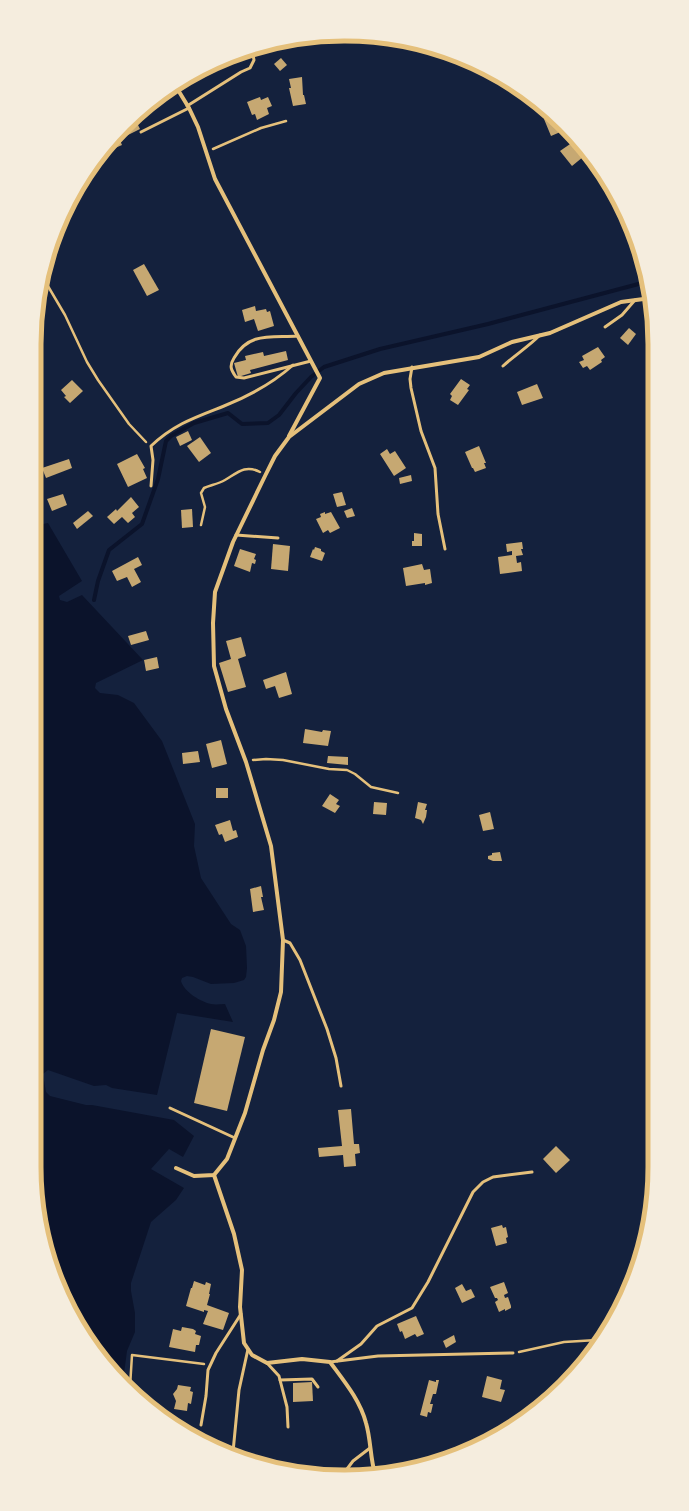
<svg xmlns="http://www.w3.org/2000/svg" width="689" height="1511" viewBox="0 0 689 1511" font-family="'DM Sans',sans-serif">
	<style>
		.water { fill: #0b132b }
		.lines { fill: none; stroke-linecap: round; stroke-linejoin: round }
		.stream { stroke: #0b132b; stroke-width: 4 }
		.building { fill: #c6a872 }
		.path { stroke: #e5c07b; stroke-width: 2.5 }
		.service { stroke: #e5c07b; stroke-width: 3 }
		.minor { stroke: #e5c07b; stroke-width: 4 }
		.rim { fill: none; stroke: #e5c07b; stroke-width: 5 }
	</style>
	<rect width="100%" height="100%" fill="#14213d"/>
	<path class="water" d="M48 523 82 581 59 596 60 600 67 602 82 595 143 660 96 683 95 688 100 693 118 695 134 703 162 741 195 824 194 846 201 878 231 924 240 930 246 946 247 968 246 977 244 980 234 983 211 984 193 977 187 976 182 978 181 981C184 992 201 1002 211 1004 216 1005 220 1004 225 1004L233 1022 177 1013 157 1095 112 1088 106 1085 94 1086 48 1070 43 1074 46 1092 50 1096 86 1105H92L174 1120 194 1136 183 1157 169 1149 151 1169 184 1188 176 1200 151 1222 131 1283V1291L135 1313V1332L127 1351 123 1381 111 1371 75 1322 51 1267 34 1166V526Z"/>
	<g class="lines">
		<polyline class="stream" points="94,600 98,581 109,550 142,524 158,479 166,441 171,436 194,423 228,413 242,424 268,423 279,415 296,393 311,377 324,367 380,349 488,324 646,282"/>
	</g>
	<g class="building">
		<polygon points="281,58 287,65 280,71 274,64"/>
		<polygon points="302,77 303,95 304,95 306,104 293,106 289,88 291,88 289,79"/>
		<polygon points="260,97 261,100 268,97 272,106 267,108 269,114 257,120 255,114 252,115 247,102"/>
		<polygon points="543,108 565,130 551,136 544,119 545,118 541,109"/>
		<polygon points="134,117 140,129 126,136 122,128"/>
		<polygon points="118,136 122,145 113,149 110,143 115,138"/>
		<polygon points="573,142 583,157 572,166 560,151"/>
		<polygon points="144,264 159,290 147,296 133,270"/>
		<polygon points="255,306 256,311 266,309 267,312 270,311 274,326 258,331 254,319 245,322 242,310"/>
		<polygon points="629,328 636,334 628,345 620,338"/>
		<polygon points="598,347 605,357 601,360 602,362 590,370 587,366 583,368 579,362 584,360 582,356"/>
		<polygon points="286,351 288,360 250,370 251,373 238,377 234,363 246,360 245,356 263,352 264,356"/>
		<polygon points="461,379 470,385 467,389 469,390 458,405 450,400 452,396 450,394"/>
		<polygon points="72,380 83,391 70,403 64,397 66,396 61,390"/>
		<polygon points="537,384 543,398 522,405 517,392"/>
		<polygon points="188,431 192,440 180,446 176,437"/>
		<polygon points="200,437 211,453 199,462 187,446"/>
		<polygon points="479,446 486,463 484,463 486,468 475,472 473,468 472,468 465,452"/>
		<polygon points="387,449 390,454 395,451 406,468 394,476 380,454"/>
		<polygon points="137,454 145,468 143,469 147,478 128,487 117,464"/>
		<polygon points="69,459 72,468 46,478 42,468"/>
		<polygon points="411,475 412,481 400,484 399,478"/>
		<polygon points="342,492 346,505 337,507 333,494"/>
		<polygon points="63,494 67,505 52,511 47,499"/>
		<polygon points="131,497 139,507 132,513 135,517 128,523 122,517 114,524 107,517 116,509 117,511"/>
		<polygon points="352,508 355,516 347,518 344,511"/>
		<polygon points="192,509 193,527 182,528 181,510"/>
		<polygon points="88,511 93,516 77,529 73,523"/>
		<polygon points="325,512 325,514 331,512 340,528 330,533 328,530 323,533 316,519 321,517 320,514"/>
		<polygon points="414,533 422,534 422,546 412,546 412,541 414,541"/>
		<polygon points="522,542 523,549 521,549 523,555 516,556 517,563 521,562 522,571 500,574 498,557 512,555 512,551 507,552 506,544"/>
		<polygon points="273,544 290,546 288,571 271,569"/>
		<polygon points="315,547 321,549 321,551 325,553 322,561 310,557 313,549 314,550"/>
		<polygon points="240,549 256,554 254,559 256,560 255,564 252,563 250,572 234,566"/>
		<polygon points="138,557 142,565 134,569 141,582 132,587 127,577 117,581 112,571"/>
		<polygon points="422,564 424,570 430,569 432,583 425,585 425,583 406,586 403,568"/>
		<polygon points="146,631 149,640 131,645 128,636"/>
		<polygon points="241,637 246,656 238,659 246,687 228,692 219,663 231,659 226,641"/>
		<polygon points="157,657 159,668 146,671 144,660"/>
		<polygon points="286,672 292,694 279,698 275,686 266,689 263,680"/>
		<polygon points="305,729 322,732 323,730 331,731 328,746 303,743"/>
		<polygon points="221,740 227,764 212,768 206,744"/>
		<polygon points="198,751 200,762 183,764 182,753"/>
		<polygon points="328,756 348,757 348,765 327,763"/>
		<rect x="216" y="788" width="12" height="10"/>
		<polygon points="330,794 339,800 336,804 340,806 335,813 322,806"/>
		<polygon points="374,802 387,803 386,815 373,814"/>
		<polygon points="418,802 427,804 425,810 427,810 426,817 423,824 421,820 415,818"/>
		<polygon points="490,812 494,829 483,831 479,815"/>
		<polygon points="230,820 233,831 236,830 238,837 225,842 222,834 219,835 215,825"/>
		<polygon points="500,852 502,861 493,861 488,859 488,856 492,855 492,853"/>
		<polygon points="261,886 263,897 261,897 264,910 253,912 250,889"/>
		<polygon points="211,1029 245,1037 227,1111 194,1103"/>
		<polygon points="351,1109 354,1144 359,1144 360,1153 355,1154 356,1166 344,1167 343,1155 319,1157 318,1148 342,1146 338,1110"/>
		<polygon points="556,1146 570,1160 556,1173 543,1159"/>
		<polygon points="502,1225 503,1228 506,1227 508,1237 506,1238 507,1243 496,1246 491,1228"/>
		<polygon points="194,1281 205,1285 206,1282 211,1284 209,1294 210,1294 207,1305 229,1313 223,1330 203,1324 208,1311 204,1310 204,1312 186,1306 191,1288 192,1288"/>
		<polygon points="504,1282 508,1293 504,1295 505,1298 508,1297 511,1306 511,1308 505,1311 505,1309 499,1312 495,1302 498,1300 497,1298 495,1298 490,1287"/>
		<polygon points="462,1284 466,1291 471,1289 475,1297 462,1303 455,1288"/>
		<polygon points="416,1316 424,1334 417,1337 415,1334 405,1339 402,1331 400,1332 397,1324"/>
		<polygon points="182,1327 193,1329 196,1331 195,1334 201,1336 199,1345 196,1345 195,1352 169,1347 173,1329 181,1331"/>
		<polygon points="454,1335 456,1342 446,1348 443,1341"/>
		<polygon points="487,1376 502,1380 500,1389 505,1390 501,1402 482,1397"/>
		<polygon points="429,1380 436,1382 436,1380 439,1380 436,1394 433,1394 430,1404 433,1404 431,1413 428,1412 427,1417 420,1415"/>
		<polygon points="312,1382 313,1401 293,1402 293,1383"/>
		<polygon points="178,1385 191,1387 190,1391 193,1392 191,1404 188,1403 187,1411 174,1409 176,1401 173,1394 177,1389"/>
	</g>
	<g class="lines">
		<g class="path">
			<polyline points="213,149 261,128 286,121"/>
			<polyline points="42,276 65,315 87,362 98,380 129,424 146,442"/>
			<path d="M201 525 205 507 201 493 204 488C211 485 218 484 225 480 237 473 245 464 260 472"/>
			<polyline points="253,760 266,759 283,760 329,769 347,770 355,774 371,787 398,793"/>
			<polyline points="519,1352 564,1342 597,1340"/>
			<polyline points="130,1387 132,1355 204,1364"/>
		</g>
		<g class="service">
			<polyline points="187,106 241,72 250,68 254,60 252,50"/>
			<polyline points="141,132 189,108"/>
			<polyline points="605,327 622,315 635,300"/>
			<path d="M298 336C273 338 249 331 234 358 229 366 231 370 236 377L244 378 311 361"/>
			<path d="M503 366C515 355 528 347 540 335"/>
			<polyline points="412,367 410,379 411,388 421,431 435,468 438,514 445,549"/>
			<path d="M151 486 153 460 151 446C174 424 196 417 224 406 249 396 273 383 293 365"/>
			<polyline points="236,535 278,538"/>
			<polyline points="283,940 290,943 300,960 327,1029 336,1058 341,1086"/>
			<polyline points="170,1108 235,1138"/>
			<polyline points="337,1361 361,1344 377,1326 412,1308 428,1282 473,1192 483,1182 493,1177 532,1172"/>
			<polyline points="330,1362 378,1356 513,1353"/>
			<polyline points="267,1363 279,1376 280,1380 287,1407 288,1427"/>
			<polyline points="280,1380 312,1379 318,1387"/>
			<polyline points="201,1425 206,1396 208,1370 216,1353 241,1314"/>
			<polyline points="233,1452 239,1390 248,1349"/>
			<polyline points="341,1477 353,1461 370,1448"/>
		</g>
		<g class="minor">
			<polyline points="175,85 189,108 198,127 215,179 320,378 289,436"/>
			<polyline points="176,1168 194,1176 214,1175 227,1159 245,1113 263,1050 274,1020 281,992 283,940 271,846 246,762 226,709 214,666 213,623 215,592 233,542 265,476 275,456 289,437 359,384 384,373 479,357 512,342 550,333 621,302 651,298"/>
			<path d="M214 1175 234 1234 242 1270 240 1307 244 1343 252 1355 267 1363 302 1359 330 1362C344 1381 360 1400 366 1423 371 1440 370 1457 375 1474"/>
		</g>
	</g>
	<path d="M0 0H689V1511H0ZM344 41H345A303 303 0 0 1 648 344V1167A303 303 0 0 1 345 1470H344A303 303 0 0 1 41 1167V344A303 303 0 0 1 344 41Z" fill="#f5edde" fill-rule="evenodd"/>
	<path class="rim" d="M344 41H345A303 303 0 0 1 648 344V1167A303 303 0 0 1 345 1470H344A303 303 0 0 1 41 1167V344A303 303 0 0 1 344 41Z"/>
</svg>
